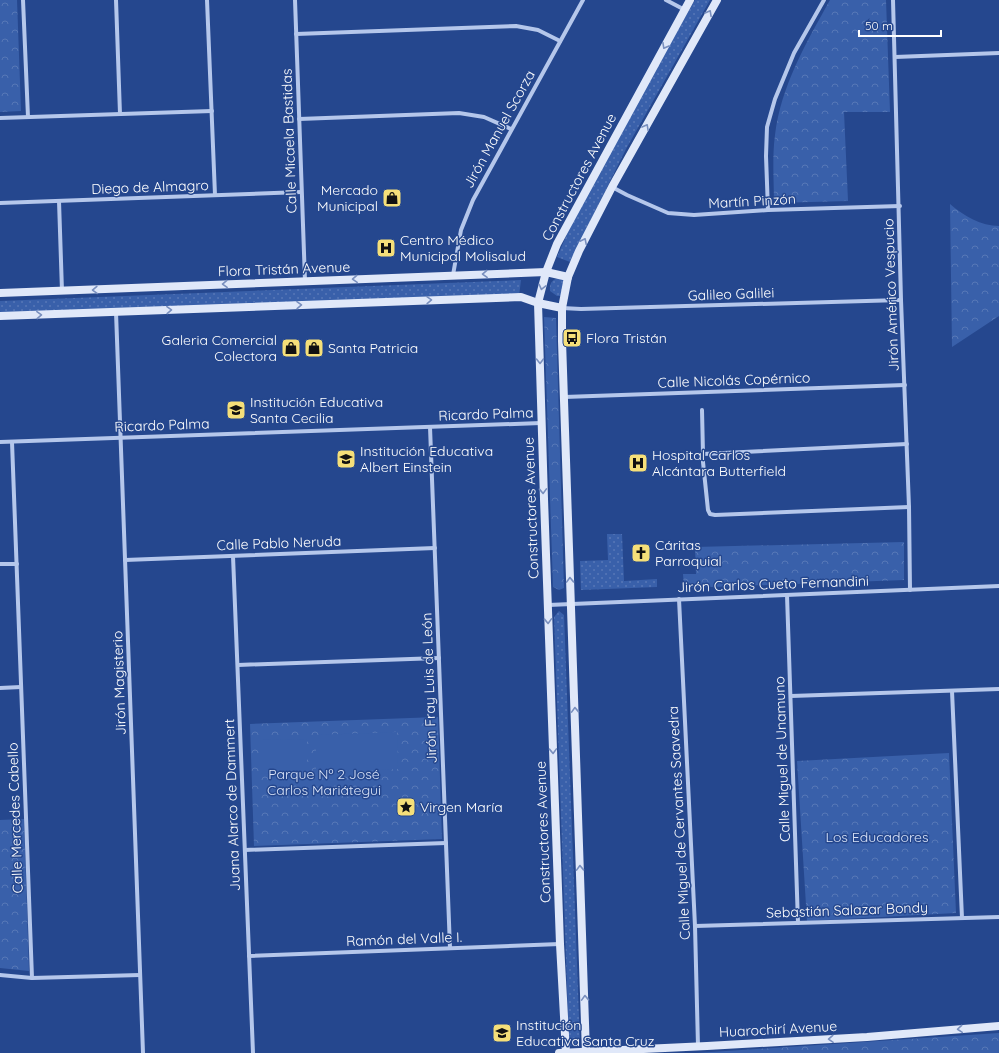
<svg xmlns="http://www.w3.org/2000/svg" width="999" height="1053" viewBox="0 0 999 1053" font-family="Quicksand,sans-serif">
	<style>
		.grass { fill: url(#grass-dots) }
		.park { fill: url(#park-crowns) }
		.garden { fill: #3960aa }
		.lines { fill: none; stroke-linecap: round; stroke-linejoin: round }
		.street { stroke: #b5c7eb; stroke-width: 4 }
		.secondary { stroke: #e0e8f9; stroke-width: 8 }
		.oneway { stroke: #798fbe }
		.labels { text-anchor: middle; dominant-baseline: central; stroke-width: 3; stroke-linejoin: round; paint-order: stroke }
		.street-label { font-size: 14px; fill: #fff; stroke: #25478e }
		.poi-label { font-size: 14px; fill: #fff; stroke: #25478e; text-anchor: start }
		.park-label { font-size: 14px; fill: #dae4f8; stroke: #25478e }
	</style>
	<defs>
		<pattern id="grass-dots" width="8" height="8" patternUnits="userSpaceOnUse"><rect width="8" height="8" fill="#3960aa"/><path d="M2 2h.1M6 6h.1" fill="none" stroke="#5778b7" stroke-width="1.8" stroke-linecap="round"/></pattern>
		<pattern id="park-crowns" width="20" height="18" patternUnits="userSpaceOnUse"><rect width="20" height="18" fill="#3960aa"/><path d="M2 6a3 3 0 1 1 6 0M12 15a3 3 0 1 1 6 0" fill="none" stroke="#5778b7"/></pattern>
	</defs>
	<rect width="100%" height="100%" fill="#25478e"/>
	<g class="grass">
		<polygon points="695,0 710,0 626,149 570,262 557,257 575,216 653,73"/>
		<path d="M559 278 565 281 563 296H557L550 291C549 284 552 279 559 278Z"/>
		<polygon points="521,280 519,296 0,314 0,301"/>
		<polygon points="607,534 622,534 624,581 657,579 657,587 581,590 580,561 608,560"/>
		<polygon points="559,611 564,615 580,1044 571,1046 569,1044 554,617"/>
	</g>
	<g class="park">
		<polygon points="0,0 17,0 21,111 0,112"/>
		<path d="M830 0H886L890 112H844L848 201 774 203C774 181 772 157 775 135 781 86 806 43 830 0Z"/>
		<path d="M950 204C964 216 981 226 999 226V316L952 347Z"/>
		<polygon points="544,317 556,318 564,588 559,590 553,587"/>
		<polygon points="904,542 904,580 684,588 683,574 696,574 695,547"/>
		<polygon points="438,717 442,839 254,846 250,724"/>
		<polygon points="949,753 956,913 807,921 797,761"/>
		<polygon points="24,819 29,971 0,968 0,820"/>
		<polygon points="999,1033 999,1053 696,1053"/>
	</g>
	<g class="garden">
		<polygon points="397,732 398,769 316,773 316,735"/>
		<polygon points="307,739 307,773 261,774 261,740"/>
	</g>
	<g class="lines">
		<g class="street">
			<polyline points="23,0 28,117"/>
			<polyline points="116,0 120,114"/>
			<polyline points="207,0 215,195"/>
			<polyline points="295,0 305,281"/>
			<polyline points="666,0 685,10"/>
			<polyline points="893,0 901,300 909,507 910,590"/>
			<polyline points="296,34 516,26 538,30 560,41"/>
			<polyline points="895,57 999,53"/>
			<polyline points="0,118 212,111"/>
			<polyline points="299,119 459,113 484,117 511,129"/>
			<polyline points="612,187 627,195 668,213 694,215 768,210 900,206"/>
			<polyline points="59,201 62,291"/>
			<polyline points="0,203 301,192"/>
			<polyline points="768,210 766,156 767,127 775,99 794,53 824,0"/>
			<polyline points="453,275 461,230 473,200 583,0"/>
			<polyline points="562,308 581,309 901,300"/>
			<polyline points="116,312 143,1053"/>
			<polyline points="564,397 905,385"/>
			<polyline points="702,410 703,454"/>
			<polyline points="430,427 450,948"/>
			<polyline points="0,442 541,423"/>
			<polyline points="12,442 32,978"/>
			<polyline points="907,444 703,454 703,462 708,510 710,514 715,515 909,507"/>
			<polyline points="233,556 253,1053"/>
			<polyline points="125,560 435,548"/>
			<polyline points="0,564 17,564"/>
			<polyline points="787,595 798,923"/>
			<polyline points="679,599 695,926 698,1046"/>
			<polyline points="548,605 999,586"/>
			<polyline points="238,665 439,658"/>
			<polyline points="0,688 21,687"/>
			<polyline points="952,691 962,918"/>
			<polyline points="791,696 999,689"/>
			<polyline points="245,850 446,843"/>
			<polyline points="695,926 999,917"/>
			<polyline points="249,956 560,944"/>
			<polyline points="0,975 32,978 140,975"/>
		</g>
		<g class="secondary">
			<polyline points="0,293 546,272 568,277"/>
			<polyline points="0,316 521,297 538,303 562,308"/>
			<polyline points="559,1053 707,1046 867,1037 999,1026"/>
			<polyline points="566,1053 560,944 544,499 538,303 546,272 557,244 690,0"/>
			<polyline points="586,1053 562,341 562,308 568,277 579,251 612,187 717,0"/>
		</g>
	</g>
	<defs><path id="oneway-chevron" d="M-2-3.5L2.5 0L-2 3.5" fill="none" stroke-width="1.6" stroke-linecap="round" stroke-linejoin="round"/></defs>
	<g class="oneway">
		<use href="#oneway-chevron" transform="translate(709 13) rotate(-61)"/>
		<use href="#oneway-chevron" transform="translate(665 46) rotate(119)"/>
		<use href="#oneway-chevron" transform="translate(646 127) rotate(-61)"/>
		<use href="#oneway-chevron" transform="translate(584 241) rotate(-63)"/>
		<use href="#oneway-chevron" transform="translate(485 274) rotate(178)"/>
		<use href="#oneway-chevron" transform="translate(355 279) rotate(177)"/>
		<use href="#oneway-chevron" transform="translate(225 284) rotate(178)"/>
		<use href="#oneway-chevron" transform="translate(542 287) rotate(104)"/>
		<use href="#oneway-chevron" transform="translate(95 290) rotate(178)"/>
		<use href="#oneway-chevron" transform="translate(429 300) rotate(-2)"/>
		<use href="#oneway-chevron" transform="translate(299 305) rotate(-2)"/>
		<use href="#oneway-chevron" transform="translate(169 310) rotate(-2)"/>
		<use href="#oneway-chevron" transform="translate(39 315) rotate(-2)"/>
		<use href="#oneway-chevron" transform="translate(540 361) rotate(89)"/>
		<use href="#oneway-chevron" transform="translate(543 491) rotate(88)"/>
		<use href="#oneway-chevron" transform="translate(570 580) rotate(-92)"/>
		<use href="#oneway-chevron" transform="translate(548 621) rotate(88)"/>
		<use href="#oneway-chevron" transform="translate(575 710) rotate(-92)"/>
		<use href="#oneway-chevron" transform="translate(553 751) rotate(88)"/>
		<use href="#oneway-chevron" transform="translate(580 868) rotate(-92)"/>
		<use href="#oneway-chevron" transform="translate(585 998) rotate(-92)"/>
		<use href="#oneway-chevron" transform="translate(960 1029) rotate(175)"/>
		<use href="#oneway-chevron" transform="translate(831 1039) rotate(177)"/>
	</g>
	<defs>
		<symbol id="shop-square" viewBox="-11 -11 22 22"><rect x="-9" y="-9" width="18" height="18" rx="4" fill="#f5df79" stroke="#25478e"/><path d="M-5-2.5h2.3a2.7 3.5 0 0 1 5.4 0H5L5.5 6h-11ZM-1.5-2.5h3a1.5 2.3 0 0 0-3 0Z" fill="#111"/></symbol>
		<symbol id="hospital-square" viewBox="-11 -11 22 22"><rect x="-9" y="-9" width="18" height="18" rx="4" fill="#f5df79" stroke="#25478e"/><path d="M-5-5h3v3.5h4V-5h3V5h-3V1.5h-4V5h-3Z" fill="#111"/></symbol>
		<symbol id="bus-square" viewBox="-11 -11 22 22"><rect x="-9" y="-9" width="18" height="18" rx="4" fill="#f5df79" stroke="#25478e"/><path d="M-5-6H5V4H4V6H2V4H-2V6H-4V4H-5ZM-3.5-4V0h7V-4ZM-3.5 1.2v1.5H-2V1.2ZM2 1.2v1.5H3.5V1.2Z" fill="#111"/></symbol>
		<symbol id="school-square" viewBox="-11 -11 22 22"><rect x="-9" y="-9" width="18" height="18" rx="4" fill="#f5df79" stroke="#25478e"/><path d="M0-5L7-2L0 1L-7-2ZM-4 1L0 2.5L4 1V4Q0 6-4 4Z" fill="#111"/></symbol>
		<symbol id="church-square" viewBox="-11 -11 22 22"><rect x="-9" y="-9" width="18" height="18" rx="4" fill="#f5df79" stroke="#25478e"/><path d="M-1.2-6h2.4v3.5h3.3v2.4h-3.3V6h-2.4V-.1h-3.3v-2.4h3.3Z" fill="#111"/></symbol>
		<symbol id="sight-square" viewBox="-11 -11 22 22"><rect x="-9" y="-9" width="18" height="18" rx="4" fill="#f5df79" stroke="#25478e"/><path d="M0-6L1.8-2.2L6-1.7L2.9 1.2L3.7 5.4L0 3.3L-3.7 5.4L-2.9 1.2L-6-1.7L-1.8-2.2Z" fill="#111"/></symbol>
	</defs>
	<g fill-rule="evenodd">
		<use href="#shop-square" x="381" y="187" width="22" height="22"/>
		<use href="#hospital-square" x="375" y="237" width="22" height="22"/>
		<use href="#bus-square" x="561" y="327" width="22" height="22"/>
		<use href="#shop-square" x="280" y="337" width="22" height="22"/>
		<use href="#shop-square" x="303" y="337" width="22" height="22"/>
		<use href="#school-square" x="225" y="399" width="22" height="22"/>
		<use href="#school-square" x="335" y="448" width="22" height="22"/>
		<use href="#hospital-square" x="627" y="452" width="22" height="22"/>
		<use href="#church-square" x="630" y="542" width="22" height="22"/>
		<use href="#sight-square" x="395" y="796" width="22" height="22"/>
		<use href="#school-square" x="491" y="1022" width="22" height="22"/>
	</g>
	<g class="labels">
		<g class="street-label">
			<text transform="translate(499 129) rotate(-61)">Jirón Manuel Scorza</text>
			<text transform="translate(289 141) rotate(-92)">Calle Micaela Bastidas</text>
			<text transform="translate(579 177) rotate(-62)">Constructores Avenue</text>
			<text transform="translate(150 187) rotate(-2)">Diego de Almagro</text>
			<text transform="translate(752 201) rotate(-3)">Martín Pinzón</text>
			<text transform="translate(284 269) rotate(-2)">Flora Tristán Avenue</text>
			<text transform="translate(731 294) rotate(-2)">Galileo Galilei</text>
			<text transform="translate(891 295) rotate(-92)">Jirón Américo Vespucio</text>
			<text transform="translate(734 380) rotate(-2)">Calle Nicolás Copérnico</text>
			<text transform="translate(486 414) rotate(-2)">Ricardo Palma</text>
			<text transform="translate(162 425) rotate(-2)">Ricardo Palma</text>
			<text transform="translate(531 508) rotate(-92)">Constructores Avenue</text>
			<text transform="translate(279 543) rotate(-2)">Calle Pablo Neruda</text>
			<text transform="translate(773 584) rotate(-2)">Jirón Carlos Cueto Fernandini</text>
			<text transform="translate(119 683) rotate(-92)">Jirón Magisterio</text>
			<text transform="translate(429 688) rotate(-92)">Jirón Fray Luis de León</text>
			<text transform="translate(782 759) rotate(-92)">Calle Miguel de Unamuno</text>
			<text transform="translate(232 805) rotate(-92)">Juana Alarco de Dammert</text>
			<text transform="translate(15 818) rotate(-92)">Calle Mercedes Cabello</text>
			<text transform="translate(679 823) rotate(-93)">Calle Miguel de Cervantes Saavedra</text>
			<text transform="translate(543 832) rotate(-92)">Constructores Avenue</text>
			<text transform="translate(847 910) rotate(-2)">Sebastián Salazar Bondy</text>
			<text transform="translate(404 939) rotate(-2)">Ramón del Valle I.</text>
			<text transform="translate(778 1029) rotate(-3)">Huarochirí Avenue</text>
		</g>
		<g class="poi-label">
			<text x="378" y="190" text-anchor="end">Mercado<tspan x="378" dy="16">Municipal</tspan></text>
			<text x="400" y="240">Centro Médico<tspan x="400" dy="16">Municipal Molisalud</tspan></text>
			<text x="586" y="338">Flora Tristán</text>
			<text x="277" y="340" text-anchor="end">Galeria Comercial<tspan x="277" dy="16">Colectora</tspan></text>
			<text x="328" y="348">Santa Patricia</text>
			<text x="250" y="402">Institución Educativa<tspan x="250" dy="16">Santa Cecilia</tspan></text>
			<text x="360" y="451">Institución Educativa<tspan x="360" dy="16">Albert Einstein</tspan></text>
			<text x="652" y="455">Hospital Carlos<tspan x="652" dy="16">Alcántara Butterfield</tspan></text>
			<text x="655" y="545">Cáritas<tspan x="655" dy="16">Parroquial</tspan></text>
			<text x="420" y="807">Virgen María</text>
			<text x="516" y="1025">Institución<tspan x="516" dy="16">Educativa Santa Cruz</tspan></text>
		</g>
		<g class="park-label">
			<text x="324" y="774">Parque Nº 2 José<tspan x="324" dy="16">Carlos Mariátegui</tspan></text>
			<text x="877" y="837">Los Educadores</text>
		</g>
	</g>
	<path d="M859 30v6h82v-6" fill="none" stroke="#ffffff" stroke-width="2"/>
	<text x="865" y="30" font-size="12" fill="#ffffff" stroke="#25478e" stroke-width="3" paint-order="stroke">50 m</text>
</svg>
